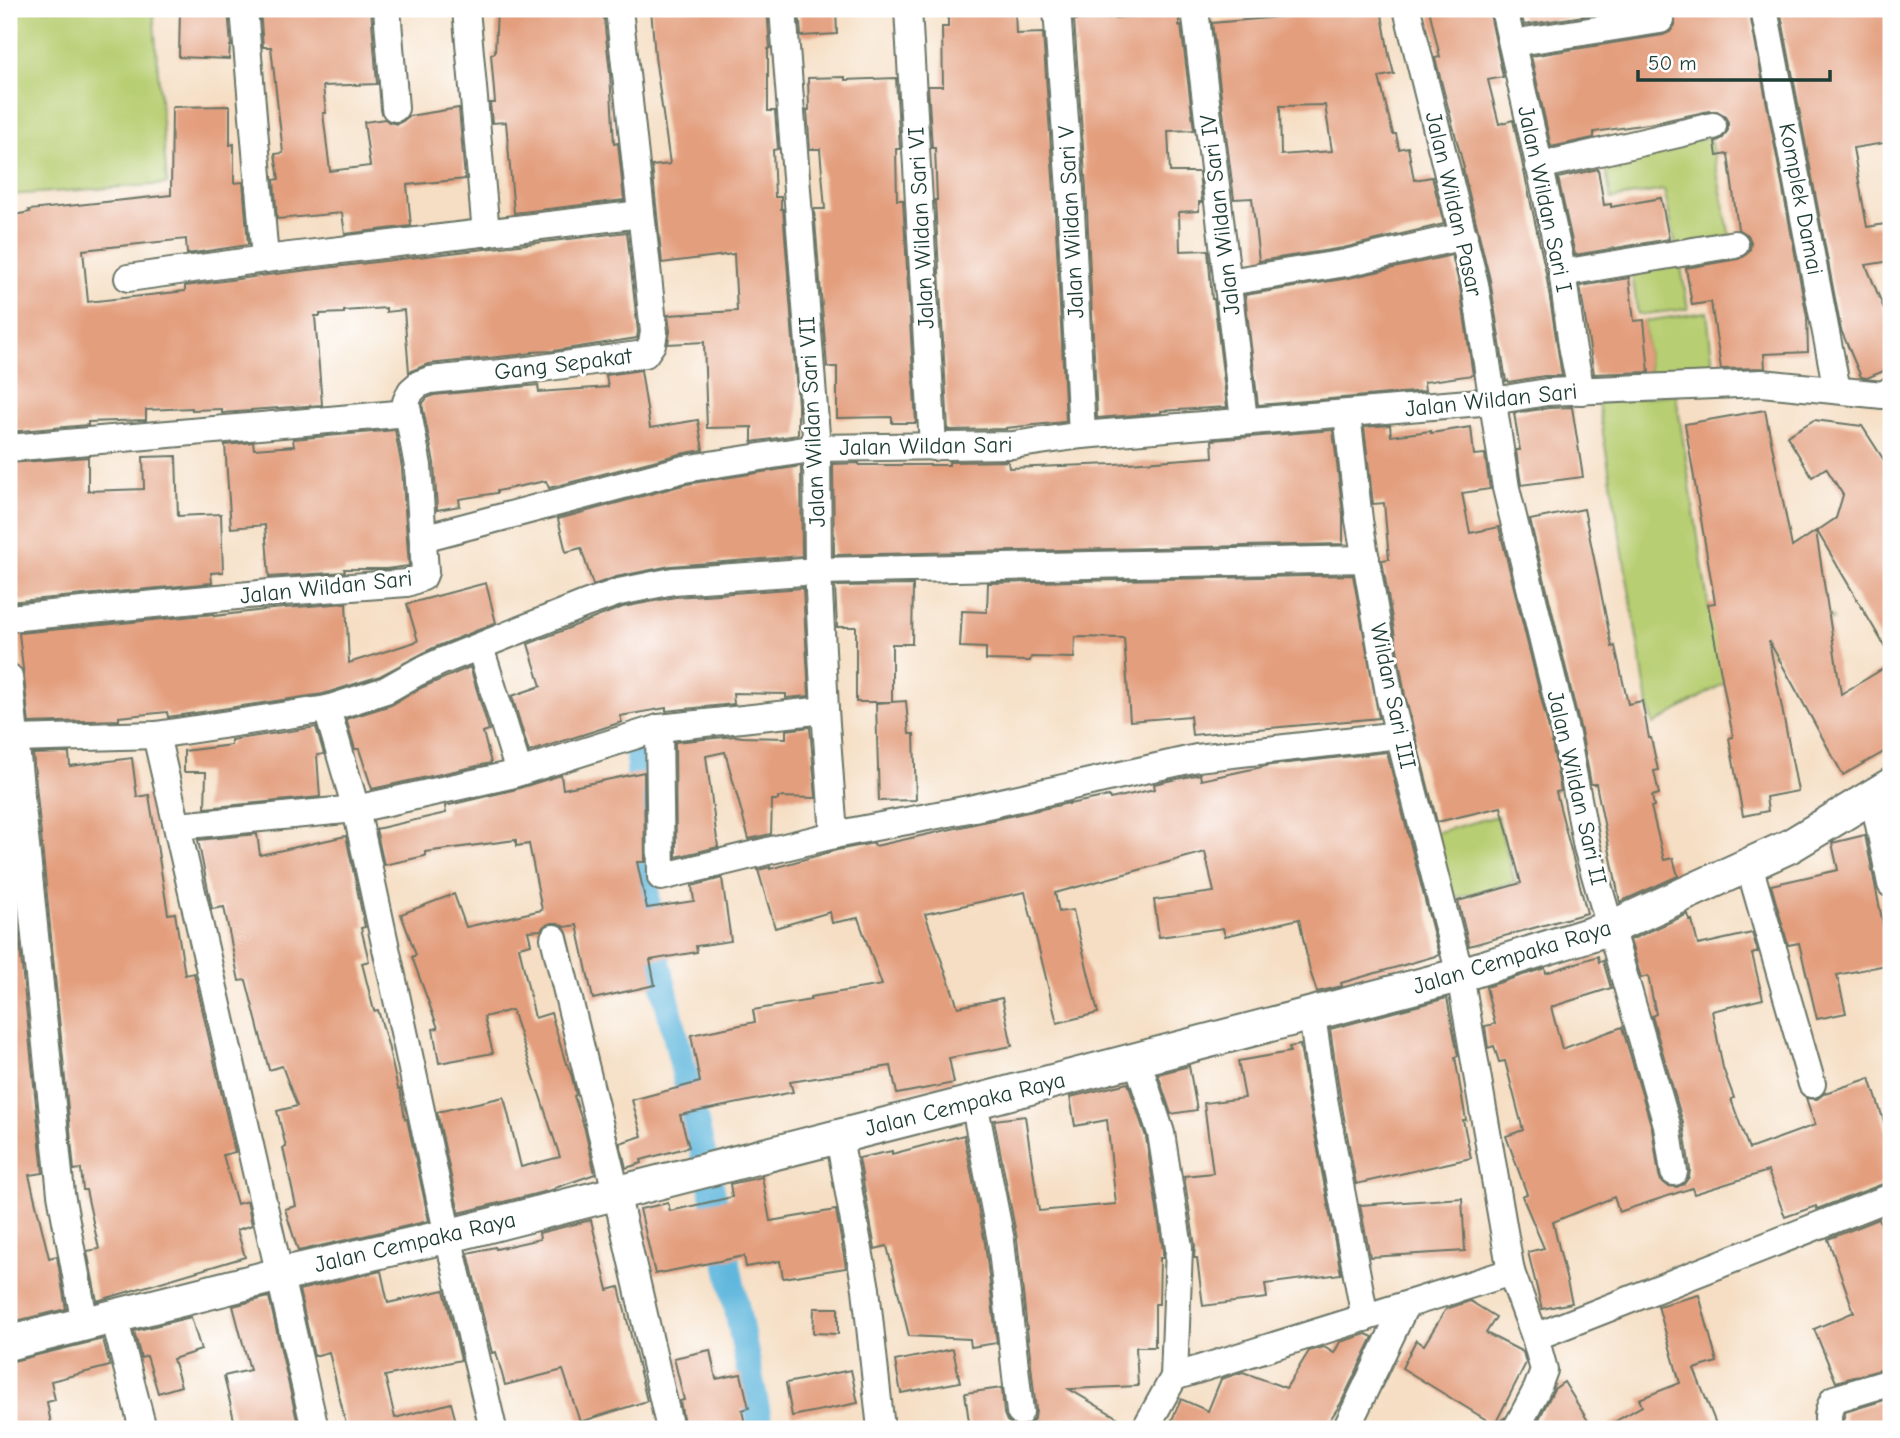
<svg xmlns="http://www.w3.org/2000/svg" width="1900" height="1438" viewBox="0 0 1900 1438" font-family="'Comic Neue',sans-serif">
	<style>
		.green { fill: #b8ce72; stroke: #6c8653; stroke-width: 2 }
		.lines { fill: none; stroke-linecap: round; stroke-linejoin: round }
		.canal { stroke: #60b7dd; stroke-width: 26 }
		.building { fill: #e39e7d; fill-rule: evenodd }
		.minor-casing { stroke: #6a7566; stroke-width: 30 }
		.tertiary-casing { stroke: #6a7566; stroke-width: 37 }
		.minor { stroke: #fff; stroke-width: 26 }
		.tertiary { stroke: #fff; stroke-width: 33 }
		.labels { text-anchor: middle; dominant-baseline: central; stroke-width: 6; stroke-linejoin: round; paint-order: stroke }
		.street-label { font-size: 23px; fill: #1f3d34; stroke: #fff }
	</style>
	<rect width="100%" height="100%" fill="#fff"/>
	<filter id="ink" filterUnits="userSpaceOnUse"><feTurbulence type="fractalNoise" baseFrequency=".0143" numOctaves="2"/><feDisplacementMap in="SourceGraphic" scale="14" xChannelSelector="R" yChannelSelector="G"/><feConvolveMatrix kernelMatrix="1 2 1 2 8 2 1 2 1" color-interpolation-filters="sRGB"/></filter>
	<filter id="wash" filterUnits="userSpaceOnUse"><feTurbulence type="fractalNoise" baseFrequency=".00686" numOctaves="4" result="noise"/><feDisplacementMap in="SourceGraphic" scale="28" xChannelSelector="R" yChannelSelector="G"/><feGaussianBlur stdDeviation="1.57" result="paint"/><feColorMatrix in="noise" values="0 0 0 0 0 0 0 0 0 0 0 0 0 0 0 0 0 1.4 0 .05"/><feComposite in="paint" operator="in"/></filter>
	<g filter="url(#wash)">
		<rect width="100%" height="100%" fill="#f5dec3"/>
		<g class="green">
			<polygon points="9,9 153,9 167,184 9,195"/>
			<polygon points="1710,137 1730,237 1676,247 1664,190 1611,199 1604,159"/>
			<polygon points="1680,260 1688,309 1638,315 1631,267"/>
			<polygon points="1707,312 1714,374 1650,380 1644,321"/>
			<polygon points="1676,394 1709,609 1821,592 1822,607 1833,619 1653,725 1647,698 1598,403"/>
			<polygon points="1497,816 1515,882 1451,899 1434,833"/>
		</g>
		<g class="lines">
			<polyline class="canal" points="638,752 649,924 719,1220 761,1429"/>
		</g>
		<g id="blocks">
			<g class="building">
				<polygon points="180,9 228,9 231,46 230,46 229,59 179,57"/>
				<polygon points="260,9 371,9 377,84 323,86 326,113 323,113 330,171 370,166 364,122 385,119 389,122 397,124 403,121 409,116 459,108 465,179 407,185 411,226 345,234 342,213 277,219 274,180 279,179 275,154 283,153 271,47 263,47"/>
				<polygon points="497,9 542,9 542,13 603,10 610,73 614,144 618,143 624,200 514,213 506,122 492,123 490,103 495,103 491,54 495,53"/>
				<polygon points="651,9 767,9 770,48 768,49 768,111 775,111 778,149 773,150 775,197 781,197 781,209 783,209 798,405 798,435 752,442 752,427 707,428 704,342 668,344 670,331 668,315 737,311 734,254 662,263 652,166 670,164 655,57"/>
				<polygon points="799,9 836,9 837,34 801,36"/>
				<polygon points="948,9 1015,9 1016,34 1043,33 1054,191 1066,421 1064,422 1006,428 1006,429 948,430 935,200 937,200 935,148 932,148 928,86 943,86 942,27 948,27"/>
				<path d="M1312 9H1381L1389 55 1394 74 1379 77 1393 134H1396L1399 149 1408 147 1414 180 1432 177 1444 224 1343 248 1259 261 1252 198 1234 199 1212 23 1290 16 1289 12ZM1325 105 1332 151 1281 155 1280 106Z"/>
				<polygon points="1429,9 1489,9 1503,77 1488,80 1499,124 1513,120 1546,273 1562,376 1544,376 1509,382 1508,380 1506,381 1490,280 1463,169 1464,168 1435,58 1440,57"/>
				<polygon points="1520,9 1630,9 1524,25"/>
				<polygon points="1671,9 1749,9 1807,317 1808,352 1764,354 1765,368 1721,369 1711,302 1692,305 1686,268 1738,259 1745,256 1750,249 1751,242 1748,235 1738,229 1728,154 1717,156 1715,142 1723,138 1728,130 1728,122 1724,115 1717,111 1709,111 1654,123 1594,132 1594,137 1593,138 1551,147 1531,56 1663,35 1670,32 1675,25 1675,17"/>
				<polygon points="1780,9 1891,9 1891,142 1853,148 1867,227 1891,223 1891,261 1866,265 1891,326 1891,368 1867,378 1861,377 1841,330"/>
				<polygon points="1179,11 1179,26 1181,25 1194,130 1168,131 1170,172 1199,172 1202,202 1199,202 1199,211 1179,212 1180,251 1208,250 1212,299 1214,299 1227,407 1161,411 1161,413 1097,418 1086,189 1074,20 1143,16 1143,12"/>
				<polygon points="845,77 845,80 896,78 900,149 896,149 897,200 903,200 916,423 892,423 892,417 837,418 837,367 827,367 814,209 825,209 820,149 810,149 807,110 809,110 808,78"/>
				<polygon points="230,106 230,145 234,144 234,183 243,182 248,245 187,254 186,239 83,250 88,302 185,291 185,286 267,275 627,232 638,332 637,338 553,351 532,352 532,353 518,355 428,364 409,372 404,310 386,312 386,308 344,311 344,313 320,314 320,316 315,316 322,405 251,410 251,411 222,413 222,409 192,410 192,408 146,410 146,420 88,422 88,425 9,432 9,216 30,212 29,210 171,195 172,107"/>
				<polygon points="1598,169 1604,205 1611,204 1611,207 1661,198 1669,239 1575,255 1558,178"/>
				<polygon points="1452,255 1460,287 1473,375 1424,382 1425,391 1258,405 1245,295 1349,278"/>
				<polygon points="1629,278 1634,321 1644,320 1649,372 1594,374 1580,286"/>
				<polygon points="641,370 650,428 698,420 703,450 680,454 549,488 546,481 497,491 497,493 459,499 460,506 437,510 434,463 422,404 427,398 434,395 538,385 539,392 608,387 606,375"/>
				<polygon points="1572,407 1583,477 1521,485 1516,450 1520,450 1514,413 1549,408"/>
				<polygon points="1765,410 1792,547 1816,531 1841,694 1891,664 1891,748 1843,775 1769,641 1798,791 1766,797 1768,811 1743,816 1729,738 1733,737 1708,604 1715,603 1685,424"/>
				<polygon points="1814,420 1862,426 1891,471 1891,657 1817,531 1836,518 1843,495 1826,468 1812,477 1787,436"/>
				<polygon points="1390,425 1391,436 1431,431 1431,433 1471,427 1474,455 1485,454 1490,489 1462,493 1470,533 1499,527 1551,738 1561,791 1556,792 1587,913 1469,946 1458,901 1521,883 1501,807 1437,822 1405,696 1382,560 1389,559 1384,503 1373,504 1364,427"/>
				<polygon points="395,430 402,468 409,566 386,569 344,569 345,572 269,577 265,525 231,528 225,445 253,442 254,449 294,446 293,439"/>
				<polygon points="1333,430 1343,515 1343,544 834,555 833,464 859,463 859,465 949,465 949,462 1008,461 1009,468 1114,464 1213,457 1212,440"/>
				<polygon points="176,456 178,516 221,514 223,572 211,573 212,583 9,602 9,463 88,457 88,491 144,489 143,457"/>
				<polygon points="801,466 802,556 670,566 616,577 593,585 581,548 566,552 558,519 687,484"/>
				<polygon points="1584,509 1612,647 1615,646 1628,704 1642,701 1649,738 1651,738 1658,770 1654,771 1659,794 1652,796 1654,806 1651,807 1664,860 1673,858 1678,876 1620,902 1596,784 1591,784 1581,731 1530,520"/>
				<polygon points="1353,575 1379,718 1192,735 1190,716 1130,721 1124,638 1075,637 1074,658 1031,657 1030,661 986,660 986,648 960,647 962,611 987,612 988,583"/>
				<polygon points="486,583 496,623 433,648 380,676 323,694 168,717 167,712 119,717 119,720 29,723 19,633 214,614 214,616 272,609 346,603 349,663 418,641 407,604"/>
				<polygon points="913,585 912,644 892,644 892,702 856,702 856,627 837,627 835,586"/>
				<polygon points="803,588 809,696 786,698 786,694 733,693 734,704 666,711 666,708 620,716 622,722 529,752 512,696 541,686 528,644 623,607 675,597"/>
				<polygon points="470,667 489,730 483,732 491,763 372,789 359,749 355,749 346,719 391,705 423,687"/>
				<polygon points="906,701 909,734 914,734 916,800 879,801 876,703"/>
				<polygon points="316,727 324,754 317,755 320,797 205,808 206,772 184,772 184,751 231,745 231,740"/>
				<polygon points="810,727 816,798 778,797 778,800 772,800 771,834 749,839 725,752 706,756 718,847 676,857 675,742 735,736 743,737 786,738 786,730"/>
				<polygon points="1387,752 1439,955 1341,983 1342,986 1317,992 1310,971 1299,919 1225,936 1223,928 1159,937 1154,900 1214,892 1205,852 1055,893 1059,912 1073,910 1098,1013 1057,1023 1025,892 925,914 958,1007 1002,998 1012,1046 949,1058 954,1083 897,1094 891,1066 790,1082 793,1092 680,1115 689,1147 641,1160 642,1163 626,1168 620,1143 642,1136 632,1100 700,1082 691,1035 755,1022 753,1010 811,1000 810,997 882,985 858,918 832,923 830,912 775,928 758,870 770,867 770,869 837,850 874,843 875,846 1069,803 1069,804 1109,796 1110,799 1155,789 1154,784 1200,774 1201,780 1271,765"/>
				<polygon points="69,753 70,766 132,758 137,797 149,795 168,914 175,913 185,975 194,973 235,1152 223,1155 237,1204 247,1201 252,1225 237,1230 245,1257 97,1301 87,1251 99,1249 86,1190 83,1190 81,1169 74,1170 33,754"/>
				<polygon points="644,772 645,862 637,862 647,908 694,901 692,886 722,878 731,941 696,946 697,952 650,960 655,985 593,999 577,925 565,927 558,923 551,923 544,926 541,930 528,931 531,944 519,947 535,1018 551,1013 566,1064 567,1064 572,1077 576,1095 574,1096 585,1130 595,1174 555,1188 555,1189 459,1213 437,1112 504,1097 521,1167 560,1157 512,1010 484,1017 493,1053 439,1063 433,1029 438,1028 412,957 416,955 401,914 454,894 466,927 542,910 529,844 516,846 516,840 425,852 425,856 384,865 376,829 446,813 445,806 513,790 561,775 563,789"/>
				<polygon points="257,834 260,855 346,836 365,927 361,928 369,961 362,963 374,1011 378,1010 388,1045 398,1089 400,1089 405,1119 407,1119 429,1221 298,1251 285,1209 296,1206 283,1148 286,1147 277,1111 297,1106 282,1066 269,1070 246,980 239,981 224,907 212,909 198,840"/>
				<polygon points="1865,835 1891,964 1837,975 1846,1013 1817,1019 1799,943 1788,945 1771,885 1838,870 1832,843"/>
				<polygon points="9,858 11,858 43,1173 29,1175 49,1258 57,1256 66,1309 12,1322 9,1309"/>
				<polygon points="1688,914 1690,921 1692,920 1698,945 1752,933 1758,952 1752,954 1763,999 1712,1011 1723,1068 1734,1098 1731,1099 1749,1149 1815,1125 1806,1098 1817,1099 1825,1093 1870,1078 1891,1144 1891,1181 1817,1209 1816,1206 1785,1217 1768,1171 1694,1194 1692,1188 1619,1212 1614,1197 1553,1222 1572,1303 1542,1309 1528,1252 1544,1248 1522,1196 1527,1194 1506,1136 1523,1130 1505,1061 1499,1062 1494,1046 1488,1048 1485,1026 1495,1024 1486,987 1545,968 1546,973 1598,956 1599,962 1603,961 1611,988 1551,1007 1562,1049 1622,1027 1652,1128 1659,1175 1661,1181 1668,1186 1677,1187 1684,1184 1689,1177 1690,1170 1683,1123 1652,1016 1656,1014 1648,976 1641,978 1630,940"/>
				<polygon points="1447,998 1458,1056 1455,1057 1466,1120 1463,1120 1471,1158 1356,1184 1340,1096 1330,1029"/>
				<polygon points="1300,1045 1309,1102 1341,1274 1265,1284 1267,1298 1203,1306 1197,1258 1194,1258 1195,1246 1184,1176 1213,1173 1204,1103 1245,1098 1238,1061 1290,1052 1289,1047"/>
				<polygon points="1189,1066 1197,1110 1171,1114 1158,1074"/>
				<polygon points="1128,1083 1146,1137 1163,1249 1163,1258 1160,1258 1159,1304 1155,1304 1155,1347 1136,1347 1138,1386 1069,1389 1130,1425 1129,1429 1067,1429 1072,1422 1030,1423 1035,1418 1036,1410 1017,1239 994,1120 1025,1116 1039,1211 1116,1204 1107,1120 1075,1126 1070,1097"/>
				<polygon points="964,1135 985,1243 997,1343 971,1347 970,1339 909,1336 887,1246 875,1249 859,1158 892,1151 892,1154"/>
				<polygon points="762,1177 770,1221 836,1210 846,1268 783,1278 780,1261 746,1267 744,1256 655,1274 640,1209 668,1203 670,1211 732,1197 730,1184"/>
				<polygon points="1462,1198 1465,1251 1370,1257 1360,1205"/>
				<polygon points="1879,1219 1891,1252 1891,1367 1836,1382 1814,1329 1854,1312 1828,1239"/>
				<polygon points="591,1220 608,1290 619,1287 647,1401 580,1422 563,1370 505,1385 496,1352 492,1353 468,1253 495,1247 496,1249 540,1239 539,1233"/>
				<polygon points="381,1271 388,1303 444,1290 461,1360 385,1376 395,1418 451,1403 458,1429 347,1429 329,1352 314,1356 299,1290"/>
				<polygon points="1699,1295 1717,1362 1694,1369 1718,1429 1602,1429 1642,1406 1639,1399 1680,1383 1658,1306"/>
				<polygon points="269,1297 299,1429 236,1429 224,1376 250,1370 233,1306"/>
				<polygon points="1470,1301 1496,1317 1486,1333 1523,1352 1526,1363 1495,1424 1504,1418 1500,1429 1485,1429 1493,1424 1402,1368 1416,1340 1424,1345 1446,1309"/>
				<polygon points="814,1308 838,1308 838,1334 813,1333"/>
				<polygon points="191,1317 201,1350 173,1359 181,1386 158,1393 147,1356 141,1358 134,1331"/>
				<polygon points="1366,1334 1373,1337 1341,1403 1324,1429 1168,1429 1181,1399 1208,1411 1221,1379 1243,1372 1286,1388 1309,1351 1324,1347 1334,1353 1340,1342"/>
				<polygon points="103,1339 110,1366 51,1381 55,1400 47,1402 51,1424 33,1429 9,1429 9,1362"/>
				<polygon points="953,1349 960,1382 901,1393 895,1361"/>
				<polygon points="710,1350 716,1379 741,1374 749,1408 742,1410 746,1429 685,1429 680,1401 684,1400 674,1358"/>
				<polygon points="851,1370 858,1403 792,1416 786,1383"/>
				<polygon points="1564,1382 1593,1429 1534,1429 1554,1389"/>
				<polygon points="1002,1388 1004,1414 1007,1421 1011,1424 1011,1429 970,1429 965,1393"/>
				<polygon points="1891,1398 1891,1429 1845,1429 1844,1418 1845,1412"/>
			</g>
		</g>
	</g>
	<g filter="url(#ink)">
		<use href="#blocks" fill-opacity="0" stroke="#6a7566" stroke-width="2"/>
		<g class="lines">
			<defs>
				<g id="minor">
					<polyline points="244,9 265,259"/>
					<polyline points="387,9 395,108"/>
					<polyline points="466,9 486,233"/>
					<polyline points="783,9 817,448 818,571 825,710 834,835"/>
					<polyline points="908,9 933,447"/>
					<polyline points="1057,9 1070,190 1082,435"/>
					<polyline points="1195,9 1244,420"/>
					<polyline points="1407,9 1475,284 1506,488 1566,735 1587,847 1667,1125 1674,1172"/>
					<polyline points="1504,9 1547,199 1562,270 1572,345 1581,391"/>
					<polyline points="1764,9 1837,390"/>
					<polyline points="1512,43 1660,20"/>
					<polyline points="1539,166 1713,126"/>
					<polyline points="1562,273 1735,244"/>
					<polyline points="128,278 265,259 641,214"/>
					<polyline points="1228,282 1346,263 1464,236"/>
					<polyline points="1347,414 1359,520 1390,699 1460,975 1511,1272 1535,1337 1544,1370 1537,1389 1516,1429"/>
					<polyline points="9,448 408,413"/>
					<polyline points="423,538 684,469 817,448 1013,445 1082,435 1493,401 1547,392 1762,383 1883,395 1891,390"/>
					<polyline points="9,618 269,593 407,583 423,577 425,572 418,466 406,402 411,391 419,384 430,380 520,371 645,354 652,344 654,332 619,9"/>
					<polyline points="480,647 519,772"/>
					<polyline points="9,677 61,1194 85,1324"/>
					<polyline points="327,709 356,809 448,1236 493,1429"/>
					<polyline points="659,728 661,877 834,835 974,808 1197,758 1399,735"/>
					<polyline points="156,735 315,1429"/>
					<polyline points="15,739 156,735 327,709 386,690 416,673 440,662 585,604 619,592 673,581 818,571 1366,559"/>
					<polyline points="1873,795 1891,884"/>
					<polyline points="178,826 356,809 510,775 659,728 825,710"/>
					<polyline points="1749,865 1812,1084"/>
					<polyline points="554,938 616,1192 670,1429"/>
					<polyline points="1312,1015 1324,1099 1365,1318"/>
					<polyline points="1137,1060 1161,1133 1179,1248 1174,1377"/>
					<polyline points="974,1102 1001,1241 1020,1412"/>
					<polyline points="839,1137 866,1289 881,1429"/>
					<polyline points="114,1317 143,1429"/>
					<polyline points="1535,1337 1891,1197"/>
					<polyline points="1145,1429 1174,1377 1511,1272"/>
					<polyline points="1346,1429 1405,1306"/>
					<path d="M1830 1429C1826 1418 1828 1410 1834 1399L1891 1382"/>
				</g>
				<polyline id="tertiary" points="9,1343 278,1275 448,1236 974,1102 1460,975 1610,928 1790,846 1891,785"/>
			</defs>
			<use href="#minor" class="minor-casing"/>
			<use href="#tertiary" class="tertiary-casing"/>
			<use href="#minor" class="minor"/>
			<use href="#tertiary" class="tertiary"/>
		</g>
	</g>
	<g class="labels">
		<g class="street-label">
			<text transform="translate(1545 199) rotate(78)">Jalan Wildan Sari I</text>
			<text transform="translate(1801 199) rotate(79)">Komplek Damai</text>
			<text transform="translate(1454 204) rotate(77)">Jalan Wildan Pasar</text>
			<text transform="translate(1220 215) rotate(-97)">Jalan Wildan Sari IV</text>
			<text transform="translate(1071 222) rotate(-93)">Jalan Wildan Sari V</text>
			<text transform="translate(921 228) rotate(-93)">Jalan Wildan Sari VI</text>
			<text transform="translate(563 364) rotate(-7)">Gang Sepakat</text>
			<text transform="translate(1491 400) rotate(-6)">Jalan Wildan Sari</text>
			<text transform="translate(812 422) rotate(-93)">Jalan Wildan Sari VII</text>
			<text transform="translate(926 446) rotate(-1)">Jalan Wildan Sari</text>
			<text transform="translate(326 587) rotate(-6)">Jalan Wildan Sari</text>
			<text transform="translate(1393 696) rotate(78)">Wildan Sari III</text>
			<text transform="translate(1577 788) rotate(77)">Jalan Wildan Sari II</text>
			<text transform="translate(1512 957) rotate(-17)">Jalan Cempaka Raya</text>
			<text transform="translate(965 1104) rotate(-14)">Jalan Cempaka Raya</text>
			<text transform="translate(415 1242) rotate(-13)">Jalan Cempaka Raya</text>
		</g>
	</g>
	<rect width="1900" height="1438" fill="none" stroke="#fff" stroke-width="35"/>
	<path d="M1638 70v10h192v-10" fill="none" stroke="#1f3d34" stroke-width="3.5"/>
	<text x="1648" y="70" font-size="21" fill="#1f3d34" stroke="#ffffff" stroke-width="5" paint-order="stroke">50 m</text>
</svg>
